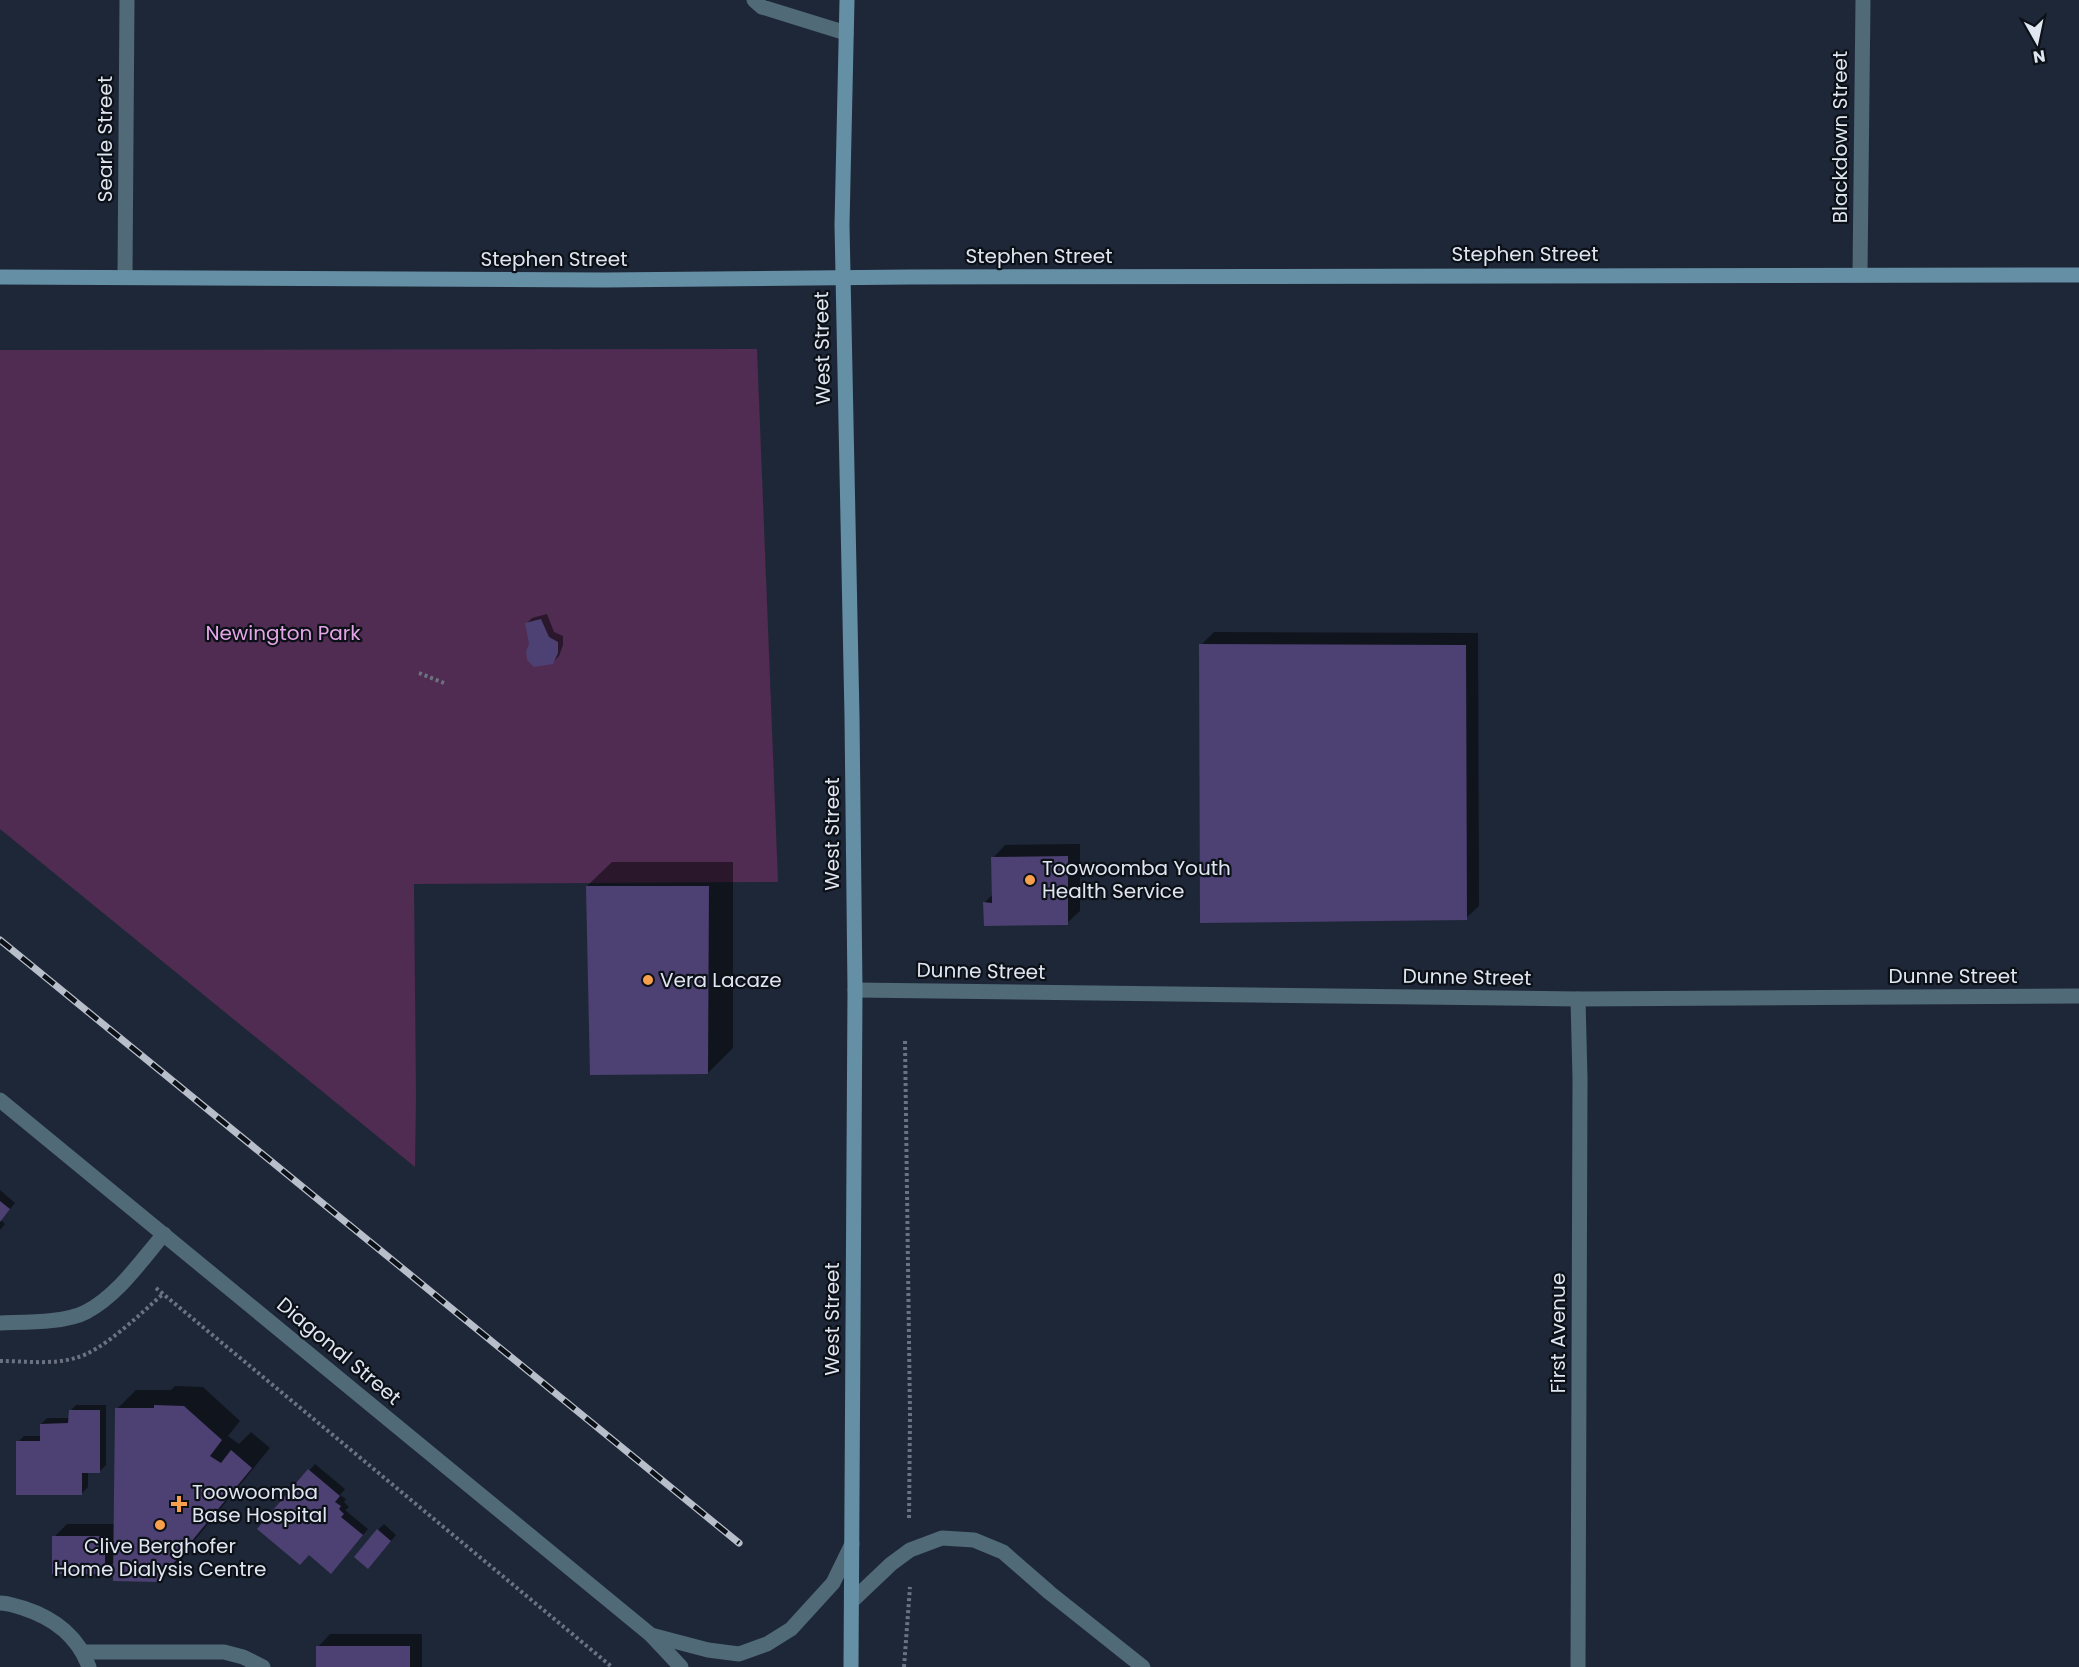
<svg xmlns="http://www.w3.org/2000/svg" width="2079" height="1667" viewBox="0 0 2079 1667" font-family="Poppins,sans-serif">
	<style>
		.green { fill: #502b52 }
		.shadow { fill: #0007 }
		.building { fill: #4d4072 }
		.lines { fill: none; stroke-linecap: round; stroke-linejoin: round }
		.path { stroke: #6b7281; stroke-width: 4; stroke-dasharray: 3 3; stroke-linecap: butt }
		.lane { stroke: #506a77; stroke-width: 15 }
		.street { stroke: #506a77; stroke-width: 15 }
		.secondary { stroke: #658fa4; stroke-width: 15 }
		.rail-casing { stroke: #b8bfcb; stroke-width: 7 }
		.rail { stroke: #0c1017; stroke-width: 4.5; stroke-dasharray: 14; stroke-linecap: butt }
		.poi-dot { fill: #f9a04c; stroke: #0c1017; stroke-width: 2 }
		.labels { text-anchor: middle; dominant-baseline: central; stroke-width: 4.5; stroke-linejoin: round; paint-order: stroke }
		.street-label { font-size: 20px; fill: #e0e6f1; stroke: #0c1017 }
		.park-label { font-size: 20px; fill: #e4a5e6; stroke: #0c1017 }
		.poi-label { font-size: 20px; fill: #e0e6f1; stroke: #0c1017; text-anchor: start }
	</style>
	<rect width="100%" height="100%" fill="#1e2738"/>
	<polygon class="green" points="757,349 778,882 414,884 416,1095 415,1167 0,829 0,350"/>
	<g class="shadow">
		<polygon points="547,614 554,632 563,636 563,645 559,656 553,662 530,644 526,624 532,618"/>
		<polygon points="1214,632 1478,633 1479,906 1466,918 1201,645"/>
		<polygon points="1080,844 1080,911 1067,923 984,903 993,894 993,858 1005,845"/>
		<polygon points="612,862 733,862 733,1048 708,1073 587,886"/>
		<polygon points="0,1190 15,1203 1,1220 5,1224 0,1230"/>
		<polygon points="175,1386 203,1387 240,1421 228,1436 239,1444 251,1432 270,1448 177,1562 158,1581 114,1562 105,1572 54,1537 67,1524 115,1524 117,1409 136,1390 171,1390"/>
		<polygon points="76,1405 106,1405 106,1465 100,1471 88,1471 88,1487 82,1493 18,1442 24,1436 41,1436 41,1424 47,1418 70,1418 70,1411"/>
		<polygon points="315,1464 345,1489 340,1495 346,1499 344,1502 349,1507 345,1510 368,1529 337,1566 259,1529"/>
		<polygon points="384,1524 396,1535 374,1561 378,1530"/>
		<polygon points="330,1634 422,1634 422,1667 317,1667 318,1647"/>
	</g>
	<g class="building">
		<polygon points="541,619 549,637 558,642 558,653 553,664 534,667 527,660 526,651 529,644 525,623"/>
		<polygon points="1199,644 1466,645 1467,920 1200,923"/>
		<polygon points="1068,856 1068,925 984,926 983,902 992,903 991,857"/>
		<polygon points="586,886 709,886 708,1074 590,1075"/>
		<polygon points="0,1201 10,1209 0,1222"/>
		<polygon points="154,1405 184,1406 222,1440 210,1456 221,1463 231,1450 252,1468 158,1582 113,1581 115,1408 154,1408"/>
		<polygon points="69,1410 100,1410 100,1473 82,1473 82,1495 16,1495 16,1441 40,1441 40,1424 68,1423"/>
		<polygon points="308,1469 340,1496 335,1502 341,1506 339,1509 344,1514 341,1517 363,1535 331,1574 309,1555 300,1565 257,1529"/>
		<polygon points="377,1529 391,1541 368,1569 354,1557"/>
		<rect x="52" y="1536" width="53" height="38"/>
		<rect x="316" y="1646" width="94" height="21"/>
	</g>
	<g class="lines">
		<g class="path">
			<polyline points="419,673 444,683"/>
			<polyline points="905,1041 910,1415 909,1520"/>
			<polyline points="156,1288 612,1667"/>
			<path d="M0 1361C24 1361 52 1365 75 1358 102 1352 141 1313 163 1294"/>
			<polyline points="904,1667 910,1587"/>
		</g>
		<g class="lane">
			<polyline points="754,0 762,7 846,33"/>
			<path d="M0 1603C8 1603 15 1606 23 1608 54 1618 78 1636 89 1667"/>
			<polyline points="83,1652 224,1652 243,1657 263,1667"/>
		</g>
		<g class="street">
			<polyline points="1860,274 1863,0"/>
			<polyline points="125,277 127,0"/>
			<polyline points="855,990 1578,999 2079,996"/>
			<polyline points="1578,999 1580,1078 1578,1667"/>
			<polyline points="0,1100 651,1635 681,1667"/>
			<path d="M0 1323C25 1322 65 1323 86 1312 118 1295 141 1261 164 1234"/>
			<polyline points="852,1601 891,1564 910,1550 942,1538 974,1540 1003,1552 1050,1593 1143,1667"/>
			<polyline points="651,1635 708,1650 739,1654 767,1644 791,1629 833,1583 852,1544"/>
		</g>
		<g class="secondary">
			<polyline points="847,0 842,225 852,717 855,990 851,1667"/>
			<polyline points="0,277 604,280 910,277 2079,275"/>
		</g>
		<defs>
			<polyline id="rail" points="0,940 739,1543"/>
		</defs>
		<use href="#rail" class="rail-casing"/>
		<use href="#rail" class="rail"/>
	</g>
	<g class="poi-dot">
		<circle cx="1030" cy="880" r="6"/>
		<circle cx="648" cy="980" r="6"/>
		<path d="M176 1495h6v6h6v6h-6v6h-6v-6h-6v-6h6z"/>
		<circle cx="160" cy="1525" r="6"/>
	</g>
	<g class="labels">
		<g class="street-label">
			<text transform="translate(1840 137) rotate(-90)">Blackdown Street</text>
			<text transform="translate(105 139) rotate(-90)">Searle Street</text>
			<text x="1525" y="254">Stephen Street</text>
			<text x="1039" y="256">Stephen Street</text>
			<text x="554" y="259">Stephen Street</text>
			<text transform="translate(822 348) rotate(-91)">West Street</text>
			<text transform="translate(832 834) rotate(-90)">West Street</text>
			<text transform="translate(981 971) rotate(1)">Dunne Street</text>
			<text x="1953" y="976">Dunne Street</text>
			<text transform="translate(1467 977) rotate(1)">Dunne Street</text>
			<text transform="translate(832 1319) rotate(-90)">West Street</text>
			<text transform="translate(1558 1333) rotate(-90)">First Avenue</text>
			<text transform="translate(339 1351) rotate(40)">Diagonal Street</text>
		</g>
		<g class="park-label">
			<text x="283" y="633">Newington Park</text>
		</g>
		<g class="poi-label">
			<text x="1042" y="868">Toowoomba Youth<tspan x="1042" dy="23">Health Service</tspan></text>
			<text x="660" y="980">Vera Lacaze</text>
			<text x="192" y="1492">Toowoomba<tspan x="192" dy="23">Base Hospital</tspan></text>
			<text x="160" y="1546" text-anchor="middle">Clive Berghofer<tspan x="160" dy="23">Home Dialysis Centre</tspan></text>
		</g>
	</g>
	<g transform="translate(2037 42) rotate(171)" stroke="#0c1017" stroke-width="4.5" paint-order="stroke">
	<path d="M0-4.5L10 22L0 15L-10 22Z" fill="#e0e6f1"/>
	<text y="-9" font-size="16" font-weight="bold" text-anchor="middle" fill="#e0e6f1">N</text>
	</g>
</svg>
